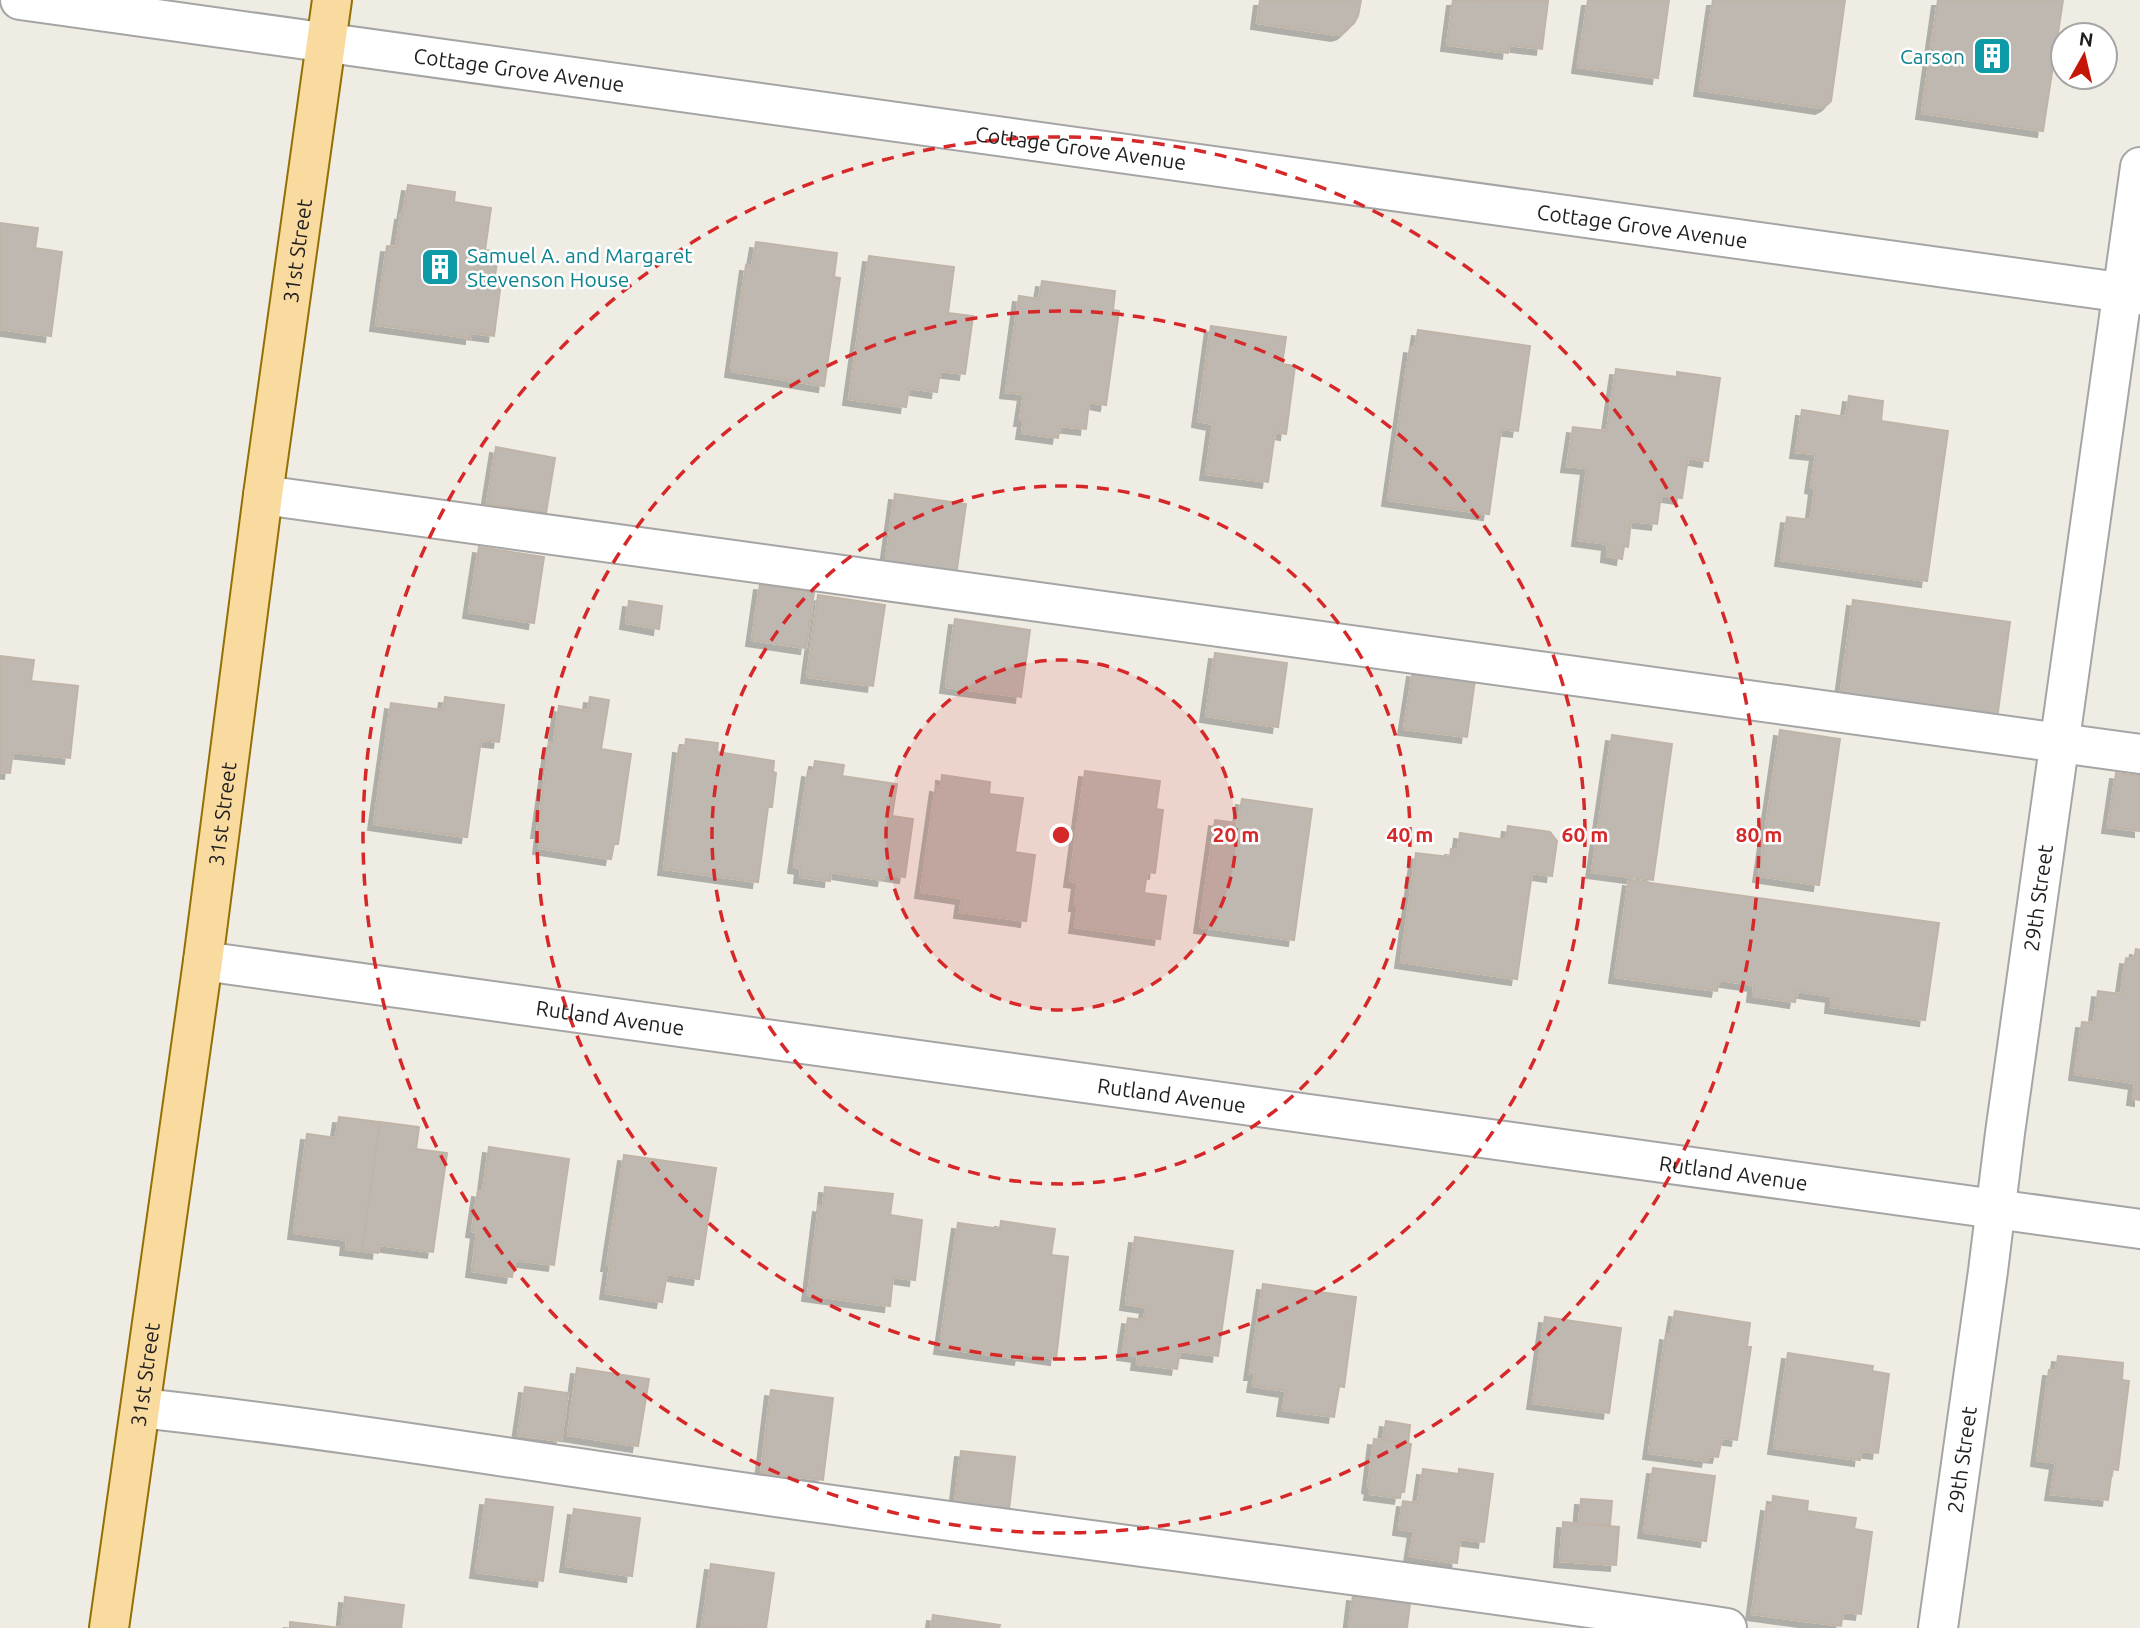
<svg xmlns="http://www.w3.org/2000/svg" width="2140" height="1628" viewBox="0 0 2140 1628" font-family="Ubuntu,sans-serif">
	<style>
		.building { fill: #bfb8b1; stroke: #c0b4a7; stroke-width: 2; filter: url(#shadow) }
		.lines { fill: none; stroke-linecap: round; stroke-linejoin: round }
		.minor-casing { stroke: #a5a5a5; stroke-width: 42 }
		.major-casing { stroke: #937005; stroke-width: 42 }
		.minor { stroke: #fff; stroke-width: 38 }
		.major { stroke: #f9da9f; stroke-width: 38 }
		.ring { fill: none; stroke: #d62828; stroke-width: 3.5; stroke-dasharray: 12 9 }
		.labels { text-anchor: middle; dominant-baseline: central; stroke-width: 5; stroke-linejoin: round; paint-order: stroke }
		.culture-label { font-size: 21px; fill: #0d838f; stroke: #fff; text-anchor: end }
		.street-label { font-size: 21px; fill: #1e1e1e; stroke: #fff }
		.centre { fill: #d62828; stroke: #fff; stroke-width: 3.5 }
		.ring-label { font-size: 21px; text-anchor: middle; font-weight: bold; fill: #d62828; stroke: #fff; stroke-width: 5; stroke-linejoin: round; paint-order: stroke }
	</style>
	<defs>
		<filter id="shadow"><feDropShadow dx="-6" dy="6" stdDeviation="0" flood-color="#0004"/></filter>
	</defs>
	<rect width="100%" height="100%" fill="#efece4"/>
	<g class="building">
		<polygon points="1260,0 1361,0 1358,16 1354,23 1343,33 1337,35 1257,23"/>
		<polygon points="1453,0 1548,1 1542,49 1509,45 1508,53 1447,45"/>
		<polygon points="1588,0 1669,0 1658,78 1578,67"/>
		<polygon points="1713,0 1845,0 1831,101 1827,105 1821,108 1700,90"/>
		<polygon points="1938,0 2063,0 2043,131 1922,113"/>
		<polygon points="408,185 455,192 454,202 491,208 485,250 499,252 494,281 501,282 494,336 471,333 471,338 376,325 387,246 396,247 401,214 403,215"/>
		<polygon points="0,223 38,228 35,248 62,252 51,336 0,329"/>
		<polygon points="756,242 837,253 834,277 840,278 824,386 731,371 746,265 752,266"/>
		<polygon points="869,256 954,267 948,313 973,316 965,374 940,371 937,392 909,388 906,407 849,399"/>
		<polygon points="1042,281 1115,291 1113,310 1119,311 1106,405 1089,402 1086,429 1060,426 1058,438 1022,433 1024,420 1020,420 1024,394 1006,392 1019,296 1039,299"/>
		<polygon points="1211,326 1286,337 1282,364 1295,366 1286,434 1275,432 1268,482 1206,474 1213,424 1198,421"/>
		<polygon points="1418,330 1530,346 1518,431 1501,429 1489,514 1388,500 1410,347 1415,348"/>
		<polygon points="1616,369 1677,377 1677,372 1720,378 1708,461 1688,458 1682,498 1661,495 1657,524 1631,521 1628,547 1624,546 1622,559 1607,556 1608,544 1578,540 1587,468 1567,466 1573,427 1607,431"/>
		<polygon points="1849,396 1883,401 1881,421 1948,431 1927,581 1781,560 1787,517 1811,520 1815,488 1811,487 1816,454 1796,452 1802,410 1846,417"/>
		<polygon points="496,447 555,458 546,513 487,504"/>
		<polygon points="895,494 966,504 956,576 885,567"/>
		<polygon points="479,547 544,557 534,623 469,612"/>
		<polygon points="760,584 814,592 806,648 752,640"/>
		<polygon points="818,595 885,605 873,686 807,677"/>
		<polygon points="1853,600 2010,622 1997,719 1840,698"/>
		<polygon points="629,601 662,606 659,629 626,623"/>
		<polygon points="955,619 1030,630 1021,697 946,687"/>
		<polygon points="1215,653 1287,663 1278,727 1206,716"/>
		<polygon points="0,656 34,660 31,681 78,686 70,758 13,752 10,773 0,772"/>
		<polygon points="1413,671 1475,680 1467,737 1404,729"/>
		<polygon points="445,697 504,705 499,742 481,740 467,837 374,824 391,703 443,710"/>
		<polygon points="590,697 609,700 601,749 631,754 618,844 614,844 611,859 539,848 541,832 537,832 550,742 554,742 559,706 588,711"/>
		<polygon points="1780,730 1840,739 1819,885 1759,876"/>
		<polygon points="1612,735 1672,744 1653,880 1592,872"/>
		<polygon points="686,739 718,743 717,752 774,761 773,772 776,773 772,807 768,807 758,882 664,869 679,747 685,748"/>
		<polygon points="815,761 844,765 842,776 897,784 892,816 913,819 905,877 884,874 883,880 831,872 830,881 800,877 801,868 794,867 808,771 813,772"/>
		<polygon points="1085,771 1160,781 1156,809 1163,810 1155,873 1147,872 1144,893 1166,896 1160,939 1075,927 1078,905 1075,905 1078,882 1070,881"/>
		<polygon points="2116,773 2140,776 2140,831 2108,827"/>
		<polygon points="942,775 990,782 989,794 1023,798 1015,852 1035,855 1026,921 960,912 962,898 921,892 936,786 941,787"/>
		<polygon points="1242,799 1312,809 1294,940 1200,927 1215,820 1238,823"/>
		<polygon points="1508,826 1550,832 1557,841 1552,876 1532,873 1517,979 1401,962 1416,853 1450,857 1451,849 1458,850 1460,833 1506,840"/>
		<polygon points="1629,880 1939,923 1925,1020 1831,1007 1832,996 1797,991 1795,1002 1753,996 1754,985 1719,980 1717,991 1615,977"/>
		<polygon points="2136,949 2140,950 2140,1100 2133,1099 2135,1083 2075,1074 2082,1022 2094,1023 2098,991 2121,994 2126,958 2134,959"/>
		<polygon points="339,1117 380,1122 362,1251 346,1249 347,1240 294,1233 307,1134 336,1138"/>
		<polygon points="380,1122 419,1127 416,1149 447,1153 433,1252 379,1245 378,1253 362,1251"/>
		<polygon points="489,1147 569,1159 554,1265 515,1260 512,1277 472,1271 477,1232 472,1231 478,1191 483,1192"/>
		<polygon points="624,1155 716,1168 699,1279 667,1274 662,1302 606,1293 610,1265 607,1265"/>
		<polygon points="825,1187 893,1194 890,1215 922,1220 915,1280 893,1277 890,1306 808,1295 819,1206 823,1207"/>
		<polygon points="1001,1221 1055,1229 1051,1255 1068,1257 1056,1359 1021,1354 1020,1359 940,1348 958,1223 1000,1229"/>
		<polygon points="1135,1237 1233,1251 1218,1356 1180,1351 1177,1369 1137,1364 1138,1356 1123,1354 1128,1318 1144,1320 1146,1307 1126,1304"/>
		<polygon points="1263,1284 1356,1297 1344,1387 1339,1386 1334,1417 1283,1410 1286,1391 1253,1386 1255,1374 1250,1374"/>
		<polygon points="1675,1311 1750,1323 1747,1347 1751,1347 1737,1440 1722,1438 1718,1457 1708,1456 1707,1461 1649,1453 1666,1334 1671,1335"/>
		<polygon points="1545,1317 1621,1328 1609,1413 1533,1403"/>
		<polygon points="1788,1353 1873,1366 1872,1371 1889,1374 1878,1453 1861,1451 1860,1460 1774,1448"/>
		<polygon points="2058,1356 2123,1363 2122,1380 2129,1381 2118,1470 2112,1469 2108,1500 2051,1494 2056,1463 2037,1460 2049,1370 2056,1371"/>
		<polygon points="577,1368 649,1379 638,1446 568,1435"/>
		<polygon points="525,1387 568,1393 561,1441 518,1435"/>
		<polygon points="771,1390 833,1398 823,1480 761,1473"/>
		<polygon points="1386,1421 1410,1425 1408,1444 1383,1440"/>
		<polygon points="1374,1439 1411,1444 1404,1492 1401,1492 1400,1498 1370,1494 1371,1488 1368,1487"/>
		<polygon points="961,1451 1015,1457 1009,1510 955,1503"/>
		<polygon points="1653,1468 1715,1476 1706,1541 1644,1532"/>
		<polygon points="1423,1469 1459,1474 1459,1469 1493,1474 1484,1542 1460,1539 1457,1563 1410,1556 1414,1531 1399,1529 1403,1501 1418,1503"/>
		<polygon points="1773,1496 1808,1501 1807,1511 1856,1518 1854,1529 1872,1532 1861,1614 1843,1612 1841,1626 1752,1614 1767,1505 1772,1506"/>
		<polygon points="486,1499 553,1507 543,1581 476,1572"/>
		<polygon points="1581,1499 1612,1501 1610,1525 1579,1524"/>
		<polygon points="574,1509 640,1518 632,1576 566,1566"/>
		<polygon points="1563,1522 1619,1527 1616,1565 1560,1561"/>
		<polygon points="711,1564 774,1573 766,1628 702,1627"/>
		<polygon points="1353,1595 1410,1603 1407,1628 1349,1628"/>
		<polygon points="345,1597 404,1605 401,1628 342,1628"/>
		<polygon points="933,1615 1000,1625 999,1628 931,1628"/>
		<polygon points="290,1622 341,1628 290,1628"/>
	</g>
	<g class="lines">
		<defs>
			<g id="minor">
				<path id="s1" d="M20 0 2140 295"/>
				<polyline points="263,495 2140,754"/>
				<path id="s2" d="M203 961 2140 1229"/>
				<path d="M141 1408C370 1433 598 1473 826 1504 1126 1546 1427 1583 1727 1628"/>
				<path id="s3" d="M1938 1628 1988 1271 2005 1133 2140 167"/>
			</g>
			<g id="major">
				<path id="s4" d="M109 1628 203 961 263 495 332 0"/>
			</g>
		</defs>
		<use href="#minor" class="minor-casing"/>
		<use href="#major" class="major-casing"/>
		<use href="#minor" class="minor"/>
		<use href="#major" class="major"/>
	</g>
	<circle cx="1061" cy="835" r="175" fill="#d62828" fill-opacity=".12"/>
	<g class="ring">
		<circle cx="1061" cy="835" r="175"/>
		<circle cx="1061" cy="835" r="349"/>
		<circle cx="1061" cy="835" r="524"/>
		<circle cx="1061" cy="835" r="698"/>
	</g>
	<defs>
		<symbol id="building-square" viewBox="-11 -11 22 22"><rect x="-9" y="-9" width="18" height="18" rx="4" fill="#0f9aa8" stroke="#fff"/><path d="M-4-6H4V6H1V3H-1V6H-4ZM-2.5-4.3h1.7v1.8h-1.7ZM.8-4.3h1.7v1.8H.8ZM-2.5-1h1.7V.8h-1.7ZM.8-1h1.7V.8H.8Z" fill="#fff"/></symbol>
	</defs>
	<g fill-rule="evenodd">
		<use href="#building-square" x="1970" y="34" width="44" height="44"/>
		<use href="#building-square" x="418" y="245" width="44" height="44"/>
	</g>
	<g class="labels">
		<g class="culture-label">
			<text x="1965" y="56">Carson</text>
			<text x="467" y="255" text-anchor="start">Samuel A. and Margaret<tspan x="467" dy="24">Stevenson House</tspan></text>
		</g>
		<g class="street-label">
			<text stroke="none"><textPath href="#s1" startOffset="504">Cottage Grove Avenue</textPath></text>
			<text stroke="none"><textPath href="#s1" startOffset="1071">Cottage Grove Avenue</textPath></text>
			<text stroke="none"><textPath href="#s1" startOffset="1638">Cottage Grove Avenue</textPath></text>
			<text stroke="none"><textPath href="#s4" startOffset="1390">31st Street</textPath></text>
			<text stroke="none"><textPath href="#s4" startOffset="822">31st Street</textPath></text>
			<text stroke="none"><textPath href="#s3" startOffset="737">29th Street</textPath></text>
			<text stroke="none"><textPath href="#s2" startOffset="411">Rutland Avenue</textPath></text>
			<text stroke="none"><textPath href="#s2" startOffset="978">Rutland Avenue</textPath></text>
			<text stroke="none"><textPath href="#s2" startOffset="1545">Rutland Avenue</textPath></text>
			<text stroke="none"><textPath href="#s4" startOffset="256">31st Street</textPath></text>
			<text stroke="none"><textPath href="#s3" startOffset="170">29th Street</textPath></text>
		</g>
	</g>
	<circle cx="1061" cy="835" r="10" class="centre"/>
	<g class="ring-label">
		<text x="1236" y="842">20 m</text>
		<text x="1410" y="842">40 m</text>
		<text x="1585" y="842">60 m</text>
		<text x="1759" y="842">80 m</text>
	</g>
	<g transform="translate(2084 56) rotate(8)"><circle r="33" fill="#ffffff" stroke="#a5a5a5" stroke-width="2"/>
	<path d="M0-5L12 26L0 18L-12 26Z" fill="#c51707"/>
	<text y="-10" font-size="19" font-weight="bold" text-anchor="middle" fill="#1e1e1e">N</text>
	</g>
</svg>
